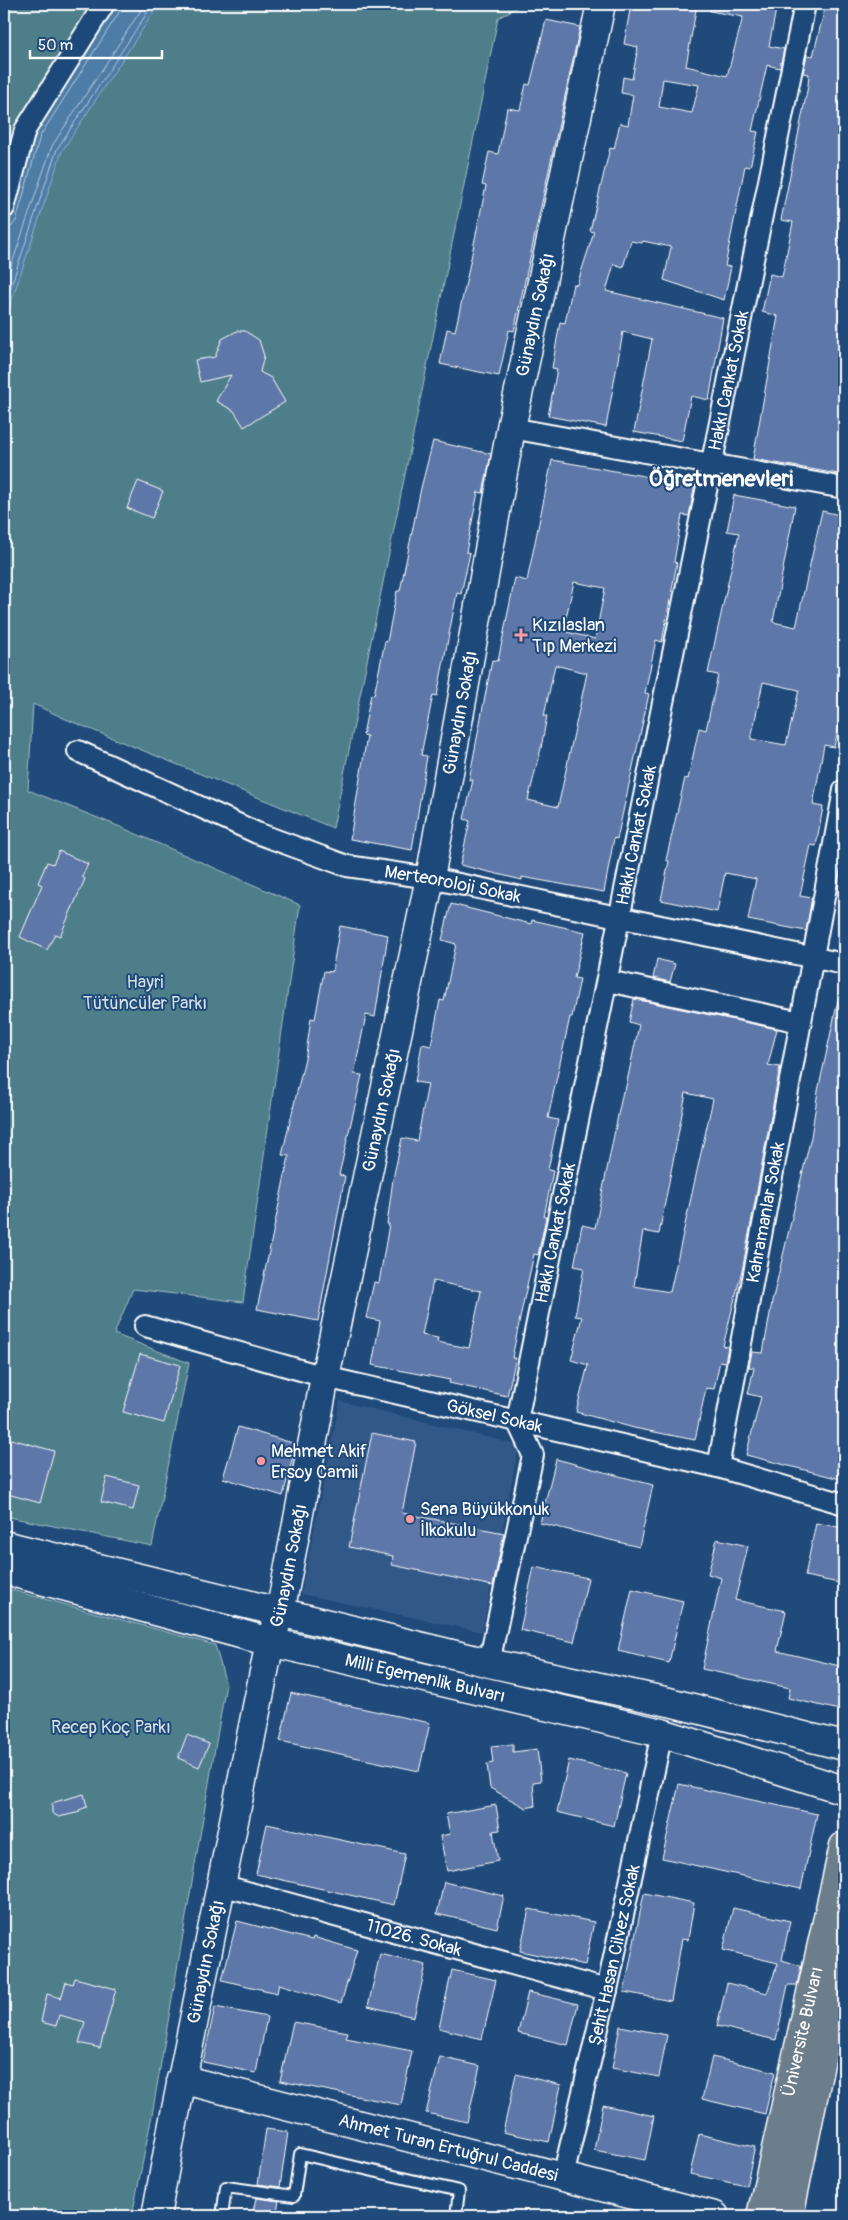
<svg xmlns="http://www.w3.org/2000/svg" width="848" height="2220" viewBox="0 0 848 2220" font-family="Pangolin,sans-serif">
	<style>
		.built { fill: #325888 }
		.green { fill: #4e7e8a; stroke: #a6bec4 }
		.water { fill: #4d7ba6; stroke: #94b0ca }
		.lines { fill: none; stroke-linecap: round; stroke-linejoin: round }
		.shore { stroke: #b8cadb; stroke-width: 1 }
		.building { fill: #5d77a8; stroke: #fff; fill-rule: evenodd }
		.lane-casing { stroke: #fff; stroke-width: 14 }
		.street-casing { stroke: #fff; stroke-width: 24 }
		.secondary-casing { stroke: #fff; stroke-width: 31 }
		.primary-casing { stroke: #fff; stroke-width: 31 }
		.lane { stroke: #1f4a7a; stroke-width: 10 }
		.street { stroke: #1f4a7a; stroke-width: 20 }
		.secondary { stroke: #1f4a7a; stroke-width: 28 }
		.primary { stroke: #6c7d8b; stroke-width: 28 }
		.poi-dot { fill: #ff9aa2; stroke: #1f4a7a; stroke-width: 2 }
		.labels { text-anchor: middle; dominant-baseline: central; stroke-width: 4; stroke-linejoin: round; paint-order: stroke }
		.street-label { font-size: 18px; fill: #fff; stroke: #1f4a7a }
		.poi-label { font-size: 18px; fill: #fff; stroke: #1f4a7a; text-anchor: start }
		.park-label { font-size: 18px; fill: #d3dfe2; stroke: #1f4a7a }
		.district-label { font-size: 22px; font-weight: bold; fill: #fff; stroke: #1f4a7a }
	</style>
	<rect width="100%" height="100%" fill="#1f4a7a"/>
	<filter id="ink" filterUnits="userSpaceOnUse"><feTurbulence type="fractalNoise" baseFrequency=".02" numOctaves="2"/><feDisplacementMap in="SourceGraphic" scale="10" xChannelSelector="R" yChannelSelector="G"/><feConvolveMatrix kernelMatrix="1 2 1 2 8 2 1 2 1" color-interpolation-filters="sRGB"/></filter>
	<g filter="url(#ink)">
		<polygon class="built" points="340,1401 519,1445 482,1632 301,1594"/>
		<g class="green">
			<polygon points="4,4 523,4 498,18 333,828 68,720 33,704 28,790 118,826 300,905 243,1302 133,1289 114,1334 189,1363 152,1546 4,1516"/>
			<polygon points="4,1588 215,1645 226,1684 152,2115 132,2216 4,2216"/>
		</g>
		<polygon class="water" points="112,4 159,4 62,151 7,314 7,419 4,423 4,225 30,131"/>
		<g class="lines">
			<g class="shore">
				<polyline points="4,228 12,226 16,221 40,136 120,11 122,4"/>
				<polyline points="4,287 52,146 145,4"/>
				<polyline points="4,307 57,149 153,4"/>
			</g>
		</g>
		<g class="building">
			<path d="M631 4H697L686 66 727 76 743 17 710 11V4H777L769 46 784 49 780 68 767 65 752 131 758 132 750 167 745 166 725 266 731 267 724 300 664 280 671 247 643 241 642 243 631 241 623 267 614 264 606 291 723 318 709 400 691 396 682 441 634 432 652 339 623 332 606 427 548 416 557 369 552 368 560 322 565 323 573 284 577 285 594 232 590 231 610 148 614 149 620 123 628 125 633 95 621 93 623 77 632 79 638 47 624 44ZM663 79 699 85 692 113 659 107Z"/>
			<polygon points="826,4 844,4 844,203 837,240 844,242 844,475 753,459 778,316 762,312 770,274 782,277 793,222 781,220 808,86 809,74 803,73 807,55 813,56"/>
			<polygon points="546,20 580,27 514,331 509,330 499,376 440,364 447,329 455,331 465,287 486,186 482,185 489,152 498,154 507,108 520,110 526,84 530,85"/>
			<polygon points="237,331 245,331 259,340 264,356 260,372 271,378 285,402 244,427 234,411 216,401 231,375 200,382 195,360 215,357 222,339"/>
			<polygon points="433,441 491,454 483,493 478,492 466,552 470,553 461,594 457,593 437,696 433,695 421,755 427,756 412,850 350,839 367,736 363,735 371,694 374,695 385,641 387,642 397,591 400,591 421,488"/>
			<path d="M552 460 695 485 689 516 682 515 674 562 677 563 662 642 656 640 645 693 649 694 617 839 614 838 604 892 522 877V880L460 865 470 821 464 819 473 780H469L492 660 498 661 515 578 527 581ZM574 582 605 588 595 639 563 631ZM555 665 587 673 558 807 528 800 541 748 547 716H544Z"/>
			<polygon points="138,481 163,491 152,518 127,508"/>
			<path d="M734 495 795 506 773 622 796 627 822 511 844 516V705L834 747 824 745 813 805 823 807 816 846 811 845 800 896 812 898 806 931 748 920 756 879 725 873 717 912 661 900 669 861 666 860 685 778 688 779 699 728 706 730 718 675 708 673 739 533 727 531ZM763 682 799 690 786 745 751 739Z"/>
			<polygon points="59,851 88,864 82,877 85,879 60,936 55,934 47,950 20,937 42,885 38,883 47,862 53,864"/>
			<path d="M451 904 531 924 532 920 585 932 574 978 580 979 572 1017H570L548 1118 558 1120 548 1170 553 1171 544 1217H546L538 1255 534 1254 524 1299 512 1358H516L507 1396 449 1383 450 1380 372 1365 380 1321 366 1318 374 1282 379 1283 389 1224H387L393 1179 402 1138 417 1141 428 1084 415 1082 422 1044 431 1046 440 1000 444 1001 456 944 442 940ZM433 1281 481 1291 469 1348 437 1342 438 1338 422 1335Z"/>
			<polygon points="340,926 388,935 375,1017 366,1015 354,1074 362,1075 339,1175 345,1176 318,1321 257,1309 289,1156 282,1155 306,1054 311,1018 315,1019 324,971 332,972"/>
			<polygon points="657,959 675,964 670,982 653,978"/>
			<path d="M634 999 777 1029 768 1065 780 1067 743 1266 723 1346 728 1347 725 1362 720 1361 714 1389 706 1388 695 1440 634 1428 576 1412 588 1365 571 1360 582 1317 575 1316 584 1268 574 1266 582 1225 595 1228 623 1091H625L639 1025 629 1022ZM686 1093 713 1099 670 1292 634 1286 643 1231 659 1234Z"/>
			<polygon points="838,1000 844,1000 844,1480 746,1455 761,1397 748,1394 754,1368 749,1367 752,1352 763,1353 772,1302 811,1137 818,1091"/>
			<polygon points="140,1354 180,1365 164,1423 123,1412"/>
			<polygon points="238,1427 296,1444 283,1496 223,1478"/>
			<polygon points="372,1433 416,1442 402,1513 504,1533 493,1586 392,1565 393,1556 349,1547"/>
			<polygon points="4,1437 54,1451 40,1503 4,1493"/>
			<polygon points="556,1459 653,1485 639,1547 540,1523"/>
			<polygon points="107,1477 139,1485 133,1510 101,1502"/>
			<polygon points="816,1523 844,1528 844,1584 805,1576"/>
			<polygon points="717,1539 748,1546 735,1600 786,1611 777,1651 844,1667 844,1711 788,1698 790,1688 702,1669 721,1578 708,1574"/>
			<polygon points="534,1567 588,1578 574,1642 520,1630"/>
			<polygon points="632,1589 683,1601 669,1663 618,1651"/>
			<polygon points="291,1693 430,1723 419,1771 280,1741"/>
			<polygon points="187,1735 209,1744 199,1767 178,1758"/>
			<polygon points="513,1744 513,1752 537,1749 541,1781 533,1782 535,1806 526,1808 490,1788 487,1764 493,1763 491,1746"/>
			<polygon points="569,1760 626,1773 614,1826 557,1812"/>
			<polygon points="679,1784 817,1814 801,1889 662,1858"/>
			<polygon points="84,1794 87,1807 79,1810 80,1812 59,1817 52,1813 52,1805 55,1802"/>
			<polygon points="496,1805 500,1830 493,1831 498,1861 447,1871 440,1836 450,1834 446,1814"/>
			<polygon points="267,1824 405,1854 394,1905 256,1874"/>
			<polygon points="444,1882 504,1896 497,1928 437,1914"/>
			<polygon points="644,1893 694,1903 688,1940 682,1939 671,2001 624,1992"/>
			<polygon points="733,1908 790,1921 782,1960 801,1966 797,1985 788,1985 776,2040 717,2026 727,1983 767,1993 778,1963 723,1950"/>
			<polygon points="529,1909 594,1922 585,1965 520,1951"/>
			<polygon points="237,1921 312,1940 313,1937 357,1950 341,2003 279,1984 277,1993 222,1980"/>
			<polygon points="380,1954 426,1965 414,2017 368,2006"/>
			<polygon points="452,1970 496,1980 482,2039 439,2028"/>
			<polygon points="75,1978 116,1989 100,2048 79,2043 85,2022 59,2015 56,2026 41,2022 47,1994 61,1998 66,1982 73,1984"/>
			<polygon points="528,1992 578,2004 568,2045 518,2033"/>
			<polygon points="215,2007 267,2017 256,2073 203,2062"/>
			<polygon points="293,2022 348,2032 346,2038 412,2051 401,2105 280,2081"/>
			<polygon points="620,2026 667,2035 659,2077 612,2068"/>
			<polygon points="440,2057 480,2066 467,2122 426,2113"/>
			<polygon points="712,2057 775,2072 765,2114 702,2099"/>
			<polygon points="516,2074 561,2085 549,2142 503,2132"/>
			<polygon points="603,2105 654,2116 645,2160 594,2150"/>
			<polygon points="266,2129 288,2132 280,2187 258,2184"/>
			<polygon points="699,2134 755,2147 746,2186 690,2174"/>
			<polygon points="256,2198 279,2201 276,2216 252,2216"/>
		</g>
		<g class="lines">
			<defs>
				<polyline id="lane" points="222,2216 226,2187 294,2196 300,2154 459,2191 456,2216"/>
				<g id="street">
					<polyline points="4,208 25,130 104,4"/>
					<polyline points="511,428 844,488"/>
					<path id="s1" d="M78 751 257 833 347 866 430 878 844 964"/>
					<polyline points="608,981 800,1022"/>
					<path id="s2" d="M145 1326 325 1377 718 1467 844 1504"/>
					<path id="s3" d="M718 1467 844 790"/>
					<path id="s4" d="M489 1663 533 1455 517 1421 805 4"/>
					<path id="s5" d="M221 1885 607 1990"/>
					<path id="s6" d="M563 2177 607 1990 662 1733"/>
				</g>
				<g id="secondary">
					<polyline points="4,1545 489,1663 669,1702 844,1746"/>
					<path id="s7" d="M4 1570 270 1642 662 1733 844 1790"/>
					<path id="s8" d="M181 2079 715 2216"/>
					<path id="s9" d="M156 2216 173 2124 270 1642 280 1613 325 1377 430 878 511 428 601 4"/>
				</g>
				<g id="primary">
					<path id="s10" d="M761 2216 844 1846"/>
					<polyline points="789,2216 844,1945"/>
				</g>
			</defs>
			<use href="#lane" class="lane-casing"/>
			<use href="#street" class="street-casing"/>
			<use href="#secondary" class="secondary-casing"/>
			<use href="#primary" class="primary-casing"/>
			<use href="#lane" class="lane"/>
			<use href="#street" class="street"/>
			<use href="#secondary" class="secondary"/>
			<use href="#primary" class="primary"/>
		</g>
	</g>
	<g class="poi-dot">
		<path d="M518.5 627.5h5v5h5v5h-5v5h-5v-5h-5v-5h5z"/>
		<circle cx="261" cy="1461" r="5"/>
		<circle cx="410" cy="1519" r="5"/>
	</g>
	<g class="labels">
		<g class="street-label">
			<text stroke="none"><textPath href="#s9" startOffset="1939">Günaydın Sokağı</textPath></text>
			<text stroke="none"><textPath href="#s4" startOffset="1312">Hakkı Cankat Sokak</textPath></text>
			<text stroke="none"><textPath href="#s9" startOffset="1534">Günaydın Sokağı</textPath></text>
			<text stroke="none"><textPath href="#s4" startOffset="848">Hakkı Cankat Sokak</textPath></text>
			<text stroke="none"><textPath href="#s1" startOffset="400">Merteoroloji Sokak</textPath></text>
			<text stroke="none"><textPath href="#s9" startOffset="1129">Günaydın Sokağı</textPath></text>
			<text stroke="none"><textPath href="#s3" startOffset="259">Kahramanlar Sokak</textPath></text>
			<text stroke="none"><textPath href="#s4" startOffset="442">Hakkı Cankat Sokak</textPath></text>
			<text stroke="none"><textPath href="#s2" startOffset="361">Göksel Sokak</textPath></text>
			<text stroke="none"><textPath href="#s9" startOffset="664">Günaydın Sokağı</textPath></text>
			<text stroke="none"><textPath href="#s7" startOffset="435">Milli Egemenlik Bulvarı</textPath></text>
			<text stroke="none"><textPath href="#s5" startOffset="200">11026. Sokak</textPath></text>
			<text stroke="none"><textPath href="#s6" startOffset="228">Şehit Hasan Cilvez Sokak</textPath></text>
			<text stroke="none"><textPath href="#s9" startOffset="259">Günaydın Sokağı</textPath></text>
			<text stroke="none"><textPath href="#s10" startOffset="189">Üniversite Bulvarı</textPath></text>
			<text stroke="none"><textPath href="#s8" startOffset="276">Ahmet Turan Ertuğrul Caddesi</textPath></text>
		</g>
		<g class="poi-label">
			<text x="532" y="625">Kızılaslan<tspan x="532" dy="21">Tıp Merkezi</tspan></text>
			<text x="271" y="1451">Mehmet Akif<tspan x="271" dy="21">Ersoy Camii</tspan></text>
			<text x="420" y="1509">Sena Büyükkonuk<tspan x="420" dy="21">İlkokulu</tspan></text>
		</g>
		<g class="park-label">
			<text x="145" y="982">Hayri<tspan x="145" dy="21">Tütüncüler Parkı</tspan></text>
			<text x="111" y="1727">Recep Koç Parkı</text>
		</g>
		<g class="district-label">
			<text x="721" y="479">Öğretmenevleri</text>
		</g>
	</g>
	<rect width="848" height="2220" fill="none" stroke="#1f4a7a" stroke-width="20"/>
	<rect x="10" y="10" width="828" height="2200" fill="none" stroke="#fff" stroke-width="2" filter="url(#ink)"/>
	<path d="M30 50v8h132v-8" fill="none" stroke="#ffffff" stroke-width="2.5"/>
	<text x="38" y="50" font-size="15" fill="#ffffff" stroke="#1f4a7a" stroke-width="4" paint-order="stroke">50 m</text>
</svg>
